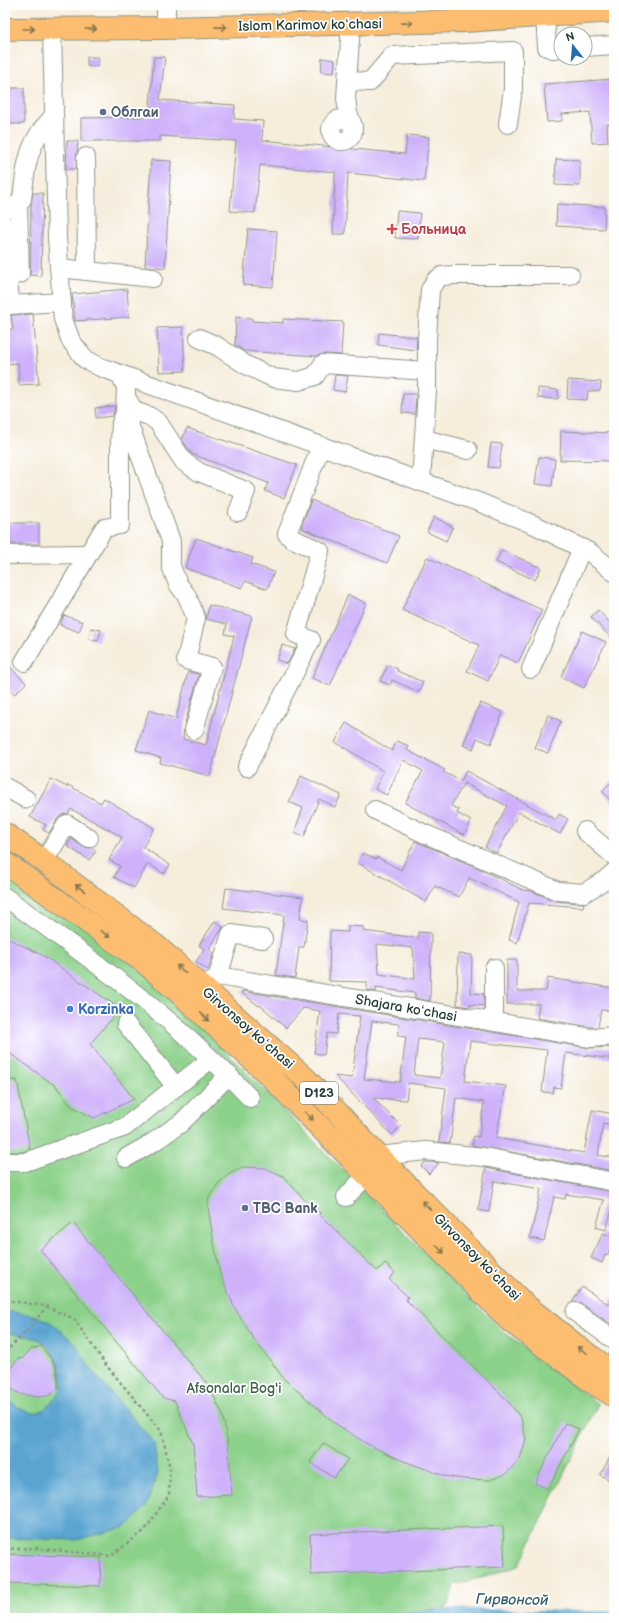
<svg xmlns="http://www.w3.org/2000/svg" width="619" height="1623" viewBox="0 0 619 1623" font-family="'Balsamiq Sans',sans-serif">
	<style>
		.green { fill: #8cd18a; stroke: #56875f }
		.water { fill: #5aa4d2; stroke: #3c7083 }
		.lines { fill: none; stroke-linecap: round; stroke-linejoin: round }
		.canal { stroke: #5aa4d2; stroke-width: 13 }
		.building { fill: #ceb1fa; fill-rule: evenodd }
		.minor-casing { stroke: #8a9588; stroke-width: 20 }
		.major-casing { stroke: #8a9588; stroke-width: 24 }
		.path { stroke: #8a9588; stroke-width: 2.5; stroke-dasharray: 3 3; stroke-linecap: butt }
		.minor { stroke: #fff; stroke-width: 18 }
		.major { stroke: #fcbd6f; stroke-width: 22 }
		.oneway { stroke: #82774f }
		.service-dot { fill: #5c6f8a; stroke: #fff; stroke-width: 1.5 }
		.health-dot { fill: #e0444e; stroke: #fff; stroke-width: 1.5 }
		.shop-dot { fill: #3f7fe0; stroke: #fff; stroke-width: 1.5 }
		.labels { text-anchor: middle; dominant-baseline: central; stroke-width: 3.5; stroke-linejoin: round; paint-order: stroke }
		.shield { fill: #fff; stroke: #627771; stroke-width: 1 }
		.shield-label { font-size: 13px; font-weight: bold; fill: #1f3d34 }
		.street-label { font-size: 14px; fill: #1f3d34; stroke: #fff }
		.service-label { font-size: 14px; font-weight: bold; fill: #4e5e75; stroke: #fff; text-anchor: start }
		.health-label { font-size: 14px; font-weight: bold; fill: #be3a42; stroke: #fff; text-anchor: start }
		.shop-label { font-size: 14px; font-weight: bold; fill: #366cbe; stroke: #fff; text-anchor: start }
		.park-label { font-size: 14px; fill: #3a624a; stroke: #fff }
		.water-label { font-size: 15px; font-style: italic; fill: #34616b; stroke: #fff }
	</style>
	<rect width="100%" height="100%" fill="#fff"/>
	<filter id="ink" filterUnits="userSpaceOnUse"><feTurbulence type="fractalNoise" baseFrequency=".025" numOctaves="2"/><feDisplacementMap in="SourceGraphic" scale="8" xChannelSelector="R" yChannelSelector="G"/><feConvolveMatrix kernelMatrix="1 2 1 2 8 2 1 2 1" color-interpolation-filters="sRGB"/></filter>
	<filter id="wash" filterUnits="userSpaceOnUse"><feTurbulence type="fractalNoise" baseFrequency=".012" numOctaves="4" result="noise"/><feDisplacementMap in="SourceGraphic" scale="16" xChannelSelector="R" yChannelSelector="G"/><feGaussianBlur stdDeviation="0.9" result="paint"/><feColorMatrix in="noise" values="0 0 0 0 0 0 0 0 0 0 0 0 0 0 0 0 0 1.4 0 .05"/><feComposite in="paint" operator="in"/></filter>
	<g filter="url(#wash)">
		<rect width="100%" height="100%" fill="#f6eddb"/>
		<polygon class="green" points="5,873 135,960 499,1328 598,1404 519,1566 454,1585 447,1608 348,1618 5,1618"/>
		<path class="water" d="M5 1311 34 1315 52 1323 75 1343 90 1368 154 1443 158 1473 146 1507 126 1527 76 1540 5 1538V1395C19 1411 37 1422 52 1401 55 1398 60 1393 61 1389 65 1374 52 1345 38 1339 28 1336 15 1335 5 1332Z"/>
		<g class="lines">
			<polyline class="canal" points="409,1618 458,1615 614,1618"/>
		</g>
		<g id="blocks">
			<g class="building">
				<rect x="87" y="57" width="11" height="9"/>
				<polygon points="154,57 165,57 160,100 235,105 234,119 263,121 262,140 405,154 407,135 429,137 424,181 348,173 345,234 333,234 335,172 260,165 255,213 230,211 236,141 160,136 160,141 81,141 81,118 149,117"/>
				<polygon points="322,58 335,60 334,73 321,72"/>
				<polygon points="614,79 614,124 607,124 608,142 592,143 590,112 562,114 562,121 547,122 544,84"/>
				<rect x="5" y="88" width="19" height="36"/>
				<polygon points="67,141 78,141 76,169 66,169"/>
				<polygon points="556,159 580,160 580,186 555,185"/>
				<polygon points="151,160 171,161 165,268 145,266"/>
				<polygon points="33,193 43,193 41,276 30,275 31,203"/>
				<polygon points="557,204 605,207 604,229 556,226"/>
				<polygon points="397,211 420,213 418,239 395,238"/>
				<polygon points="248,229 277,231 273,287 243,285"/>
				<polygon points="127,289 129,317 75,321 72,294"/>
				<polygon points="33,314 39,384 19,385 18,363 5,364 5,330 13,329 11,315"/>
				<polygon points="236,317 252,318 252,321 283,323 283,319 343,322 341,355 324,354 317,356 244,351 235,345"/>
				<polygon points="183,327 185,371 159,372 157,328"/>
				<polygon points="379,333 417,337 416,350 378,345"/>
				<polygon points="335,375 348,376 345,392 333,390"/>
				<polygon points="568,380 601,382 600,391 588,391 587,400 567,399"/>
				<polygon points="538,388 558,390 558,399 538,398"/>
				<polygon points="403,394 416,394 415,414 402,413"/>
				<polygon points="115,406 113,416 96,418 95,408"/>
				<polygon points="187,428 297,465 284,498 265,491 268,483 192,454 182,440"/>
				<polygon points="561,431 614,433 614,461 560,460"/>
				<polygon points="491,443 502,444 499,468 488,467"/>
				<polygon points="539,457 555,459 552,486 535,484"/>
				<polygon points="311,500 399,536 387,563 301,528"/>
				<polygon points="434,517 453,527 446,541 427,532"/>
				<rect x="5" y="523" width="34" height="21"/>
				<polygon points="196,538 253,558 251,564 274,572 267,589 245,581 242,588 185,568"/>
				<polygon points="502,550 541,568 535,580 496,562"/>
				<polygon points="427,557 542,610 518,663 500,655 488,681 467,671 479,645 402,610"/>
				<polygon points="348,595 366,603 330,686 312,678"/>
				<polygon points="209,605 252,616 210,776 160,763 161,758 136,750 149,710 176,719 188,672 199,674 184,727 183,739 206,745 234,636 225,634 227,624 206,619"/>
				<polygon points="598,610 614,627 614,641 591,617"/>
				<polygon points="64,615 83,622 79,632 60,625"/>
				<polygon points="91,628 101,630 98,641 89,639"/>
				<polygon points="582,631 606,642 584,688 561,677"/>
				<polygon points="282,645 295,649 287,664 277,660"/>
				<polygon points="5,662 26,683 15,694 5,685"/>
				<polygon points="388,665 398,669 397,671 423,682 419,692 392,680 390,685 380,681"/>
				<polygon points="480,703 503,712 491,744 477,738 473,749 463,745"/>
				<polygon points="548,715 561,721 548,753 535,748"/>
				<polygon points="346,723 392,751 397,741 409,746 407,750 445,770 443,772 461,781 466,771 556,820 559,814 568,819 560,834 519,812 497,853 485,847 507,806 464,783 451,806 459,810 457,813 471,821 464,835 405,803 423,771 403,760 387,795 375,789 383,771 335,742"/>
				<polygon points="301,776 341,795 335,807 319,799 304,837 294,833 303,808 289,802"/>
				<polygon points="51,779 67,787 68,785 101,803 104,798 154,828 143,847 170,865 164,874 148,863 134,888 114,877 120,866 109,860 122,837 71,809 68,814 64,814 58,818 49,833 43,830 46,825 30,817"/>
				<polygon points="614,779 614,804 602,791"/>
				<polygon points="72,839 83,847 91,848 96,851 89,860 67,846"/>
				<polygon points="415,841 476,867 523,890 531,891 557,901 584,903 583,907 529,903 517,943 509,940 519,902 469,878 459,897 435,886 426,902 358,863 363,853 376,859 377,857 401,870"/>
				<polygon points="226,888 303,897 300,919 308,920 304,947 299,947 295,978 276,975 284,915 223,908"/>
				<polygon points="215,921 223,927 209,949 214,953 208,970 196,962 204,949 199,945"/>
				<path d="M348 926 364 927 363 931 418 938V932L431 933 430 1001 415 998V993L376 988V992L367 990V982L329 981 330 931 348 932ZM377 944 413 948 415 979 379 974Z"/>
				<polygon points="5,937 44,956 120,1009 90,1044 134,1099 94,1118 71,1106 56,1086 5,1050"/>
				<polygon points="458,954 472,955 471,993 484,994 484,1006 470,1005 470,1007 457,1005"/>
				<polygon points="507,960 517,960 517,991 546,991 548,978 614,988 614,1011 601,1010 598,1027 591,1027 537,1018 539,1004 507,1004"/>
				<path d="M242 991 589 1048 614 1047V1059L566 1053 561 1088 554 1087 553 1093 542 1092 547 1050 470 1041 465 1081 506 1086 496 1138 584 1153 592 1110 614 1114V1125L603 1123 598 1155 614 1158V1171L472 1145 474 1136 479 1137 484 1102 456 1098 450 1143 439 1142 446 1088 408 1083 406 1100 373 1098 401 1126 392 1135 335 1076 352 1078 360 1016 339 1014 336 1034 327 1033 324 1055 314 1053 320 1011 303 1008 286 1028 260 1005 259 1006 241 992ZM372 1021 399 1024 398 1036 406 1037 400 1082 364 1079ZM418 1039 445 1042 440 1078 414 1075Z"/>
				<polygon points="17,1080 30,1149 23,1152 5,1152 5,1081"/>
				<polygon points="425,1162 426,1162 439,1163 429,1174 421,1166"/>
				<polygon points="244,1167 265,1168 283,1176 311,1207 312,1205 320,1213 319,1214 377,1271 385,1263 395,1273 389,1279 408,1297 406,1300 507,1400 521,1418 526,1439 520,1459 506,1474 490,1480 463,1479 445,1476 401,1460 367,1444 336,1424 284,1379 254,1339 234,1307 220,1273 213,1239 208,1207 209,1197 218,1184 229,1174"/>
				<polygon points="486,1168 614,1192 614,1202 606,1230 596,1227 604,1200 566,1194 565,1199 554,1197 544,1241 530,1238 541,1189 494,1181 489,1212 478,1210"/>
				<polygon points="73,1223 209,1386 222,1413 228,1443 232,1495 197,1497 193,1444 175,1401 163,1398 40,1250"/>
				<polygon points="603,1233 614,1238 614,1251 610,1249 607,1256 605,1255 602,1263 591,1258"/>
				<polygon points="582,1287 608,1304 614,1295 614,1327 581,1303 572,1302"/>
				<polygon points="41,1346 55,1364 58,1379 58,1389 48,1396 38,1397 20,1394 13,1390 6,1385 13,1365 19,1358 22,1359 30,1350"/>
				<polygon points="565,1423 579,1429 548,1489 535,1483"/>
				<polygon points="323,1443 348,1459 334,1478 310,1462"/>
				<polygon points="614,1450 614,1474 610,1480 600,1475"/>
				<polygon points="503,1526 505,1567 311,1575 310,1534"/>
				<polygon points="5,1554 101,1557 100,1586 5,1583"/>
			</g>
		</g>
	</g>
	<g filter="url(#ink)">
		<use href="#blocks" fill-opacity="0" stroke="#8a9588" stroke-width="1"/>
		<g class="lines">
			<defs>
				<g id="minor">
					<polyline points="166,5 166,28"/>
					<polyline points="545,16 547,47 552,49 561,48"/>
					<polyline points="351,24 346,98 348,113 353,126"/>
					<polyline points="52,29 57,237 63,319 71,341 85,359 100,367 481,503 537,526 591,553 614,572"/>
					<polyline points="585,47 614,45"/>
					<polyline points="348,81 370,82 392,56 513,51 513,89 508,124"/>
					<circle cx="342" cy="130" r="11"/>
					<polyline points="86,157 87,271"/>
					<path d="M5 207C13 207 17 206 22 199 25 176 26 154 39 134 43 127 50 121 54 115"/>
					<polyline points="5,226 10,305 62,302"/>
					<polyline points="59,268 153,278"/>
					<polyline points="7,275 20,274 18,204"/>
					<polyline points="199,338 217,346 246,365 273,378 299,381 315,376 323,364 427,371"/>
					<polyline points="120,374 126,387 125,413 171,541 171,566 178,584 187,596 196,618 186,660 212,667 194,730"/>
					<polyline points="126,397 134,411 149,416 158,422 184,462 199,472 246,491 238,512"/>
					<polyline points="424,439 468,450"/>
					<polyline points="421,482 427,390 427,339 430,290 435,281 442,276 454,275 570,275"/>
					<polyline points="5,555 88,554"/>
					<polyline points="24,662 104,528 120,525 120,443 121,423 125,413"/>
					<polyline points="531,669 582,548"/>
					<polyline points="247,767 311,640 296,634 320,551 291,538 287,534 321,446"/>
					<polyline points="5,787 26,799"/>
					<polyline points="375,810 423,833 558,891 584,893 605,880 614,872"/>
					<polyline points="585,831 614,856"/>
					<polyline points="44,861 67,824 89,838"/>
					<path d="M5 897C91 959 178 1020 250 1098"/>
					<polyline points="218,976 231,934 263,939"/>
					<polyline points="203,988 218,976 591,1038 614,1036"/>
					<polyline points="494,1012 494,968"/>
					<polyline points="126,1024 176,1087"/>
					<polyline points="378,1156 426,1151 484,1157 614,1182"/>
					<polyline points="126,1158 152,1143 181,1123 229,1075"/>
					<polyline points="5,1162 25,1162 125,1127 211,1059"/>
					<polyline points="346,1197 367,1175"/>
					<polyline points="575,1312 614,1340"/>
				</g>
				<g id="major">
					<polyline points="5,29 166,28 464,21 614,11"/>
					<polyline points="5,834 37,856 155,945 306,1079 378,1156 524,1304 578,1347 614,1373"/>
					<polyline points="5,863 145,963 185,998 271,1077 510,1321 592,1382 614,1396"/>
				</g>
			</defs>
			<use href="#minor" class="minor-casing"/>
			<use href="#major" class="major-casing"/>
			<g class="path">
				<polyline points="5,1300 46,1306 74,1319 106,1365 161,1431 170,1468 169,1495 145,1530 111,1556 35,1548 5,1549"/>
				<polyline points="5,1352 28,1330 46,1307"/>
			</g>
			<use href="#minor" class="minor"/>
			<use href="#major" class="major"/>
		</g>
		<defs><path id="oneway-shaft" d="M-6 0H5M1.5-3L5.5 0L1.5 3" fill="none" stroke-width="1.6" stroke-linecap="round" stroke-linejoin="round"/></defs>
		<g class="oneway">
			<use href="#oneway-shaft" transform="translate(407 23) rotate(-1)"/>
			<use href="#oneway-shaft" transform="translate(221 27) rotate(-1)"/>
			<use href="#oneway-shaft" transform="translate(29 29)"/>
			<use href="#oneway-shaft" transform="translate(91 29)"/>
			<use href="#oneway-shaft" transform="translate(80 888) rotate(-143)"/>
			<use href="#oneway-shaft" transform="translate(105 934) rotate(36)"/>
			<use href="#oneway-shaft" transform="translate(181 969) rotate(-138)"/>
			<use href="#oneway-shaft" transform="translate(205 1017) rotate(43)"/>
			<use href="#oneway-shaft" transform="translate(309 1116) rotate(45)"/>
			<use href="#oneway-shaft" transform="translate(426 1205) rotate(-135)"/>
			<use href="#oneway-shaft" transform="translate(440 1249) rotate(45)"/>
			<use href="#oneway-shaft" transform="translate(582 1350) rotate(-145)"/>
		</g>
	</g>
	<g class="service-dot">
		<circle cx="103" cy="112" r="4"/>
		<circle cx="245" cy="1208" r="4"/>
	</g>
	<path class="health-dot" d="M390 223h4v4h4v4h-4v4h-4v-4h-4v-4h4z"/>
	<circle class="shop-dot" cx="70" cy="1009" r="4"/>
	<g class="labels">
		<rect class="shield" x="300" y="1082" width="38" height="22" rx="3"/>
		<g class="shield-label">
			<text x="319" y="1093">D123</text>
		</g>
		<g class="street-label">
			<text transform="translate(310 25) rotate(-1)">Islom Karimov koʻchasi</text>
			<text transform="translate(406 1008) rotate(10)">Shajara koʻchasi</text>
			<text transform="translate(248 1028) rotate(41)">Girvonsoy koʻchasi</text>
			<text transform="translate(477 1257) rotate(45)">Girvonsoy koʻchasi</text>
		</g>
		<g class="service-label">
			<text x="111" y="112">Облгаи</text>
			<text x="253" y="1208">TBC Bank</text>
		</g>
		<g class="health-label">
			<text x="401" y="229">Больница</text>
		</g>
		<g class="shop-label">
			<text x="78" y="1009">Korzinka</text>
		</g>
		<g class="park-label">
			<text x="234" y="1388">Afsonalar Bog'i</text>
		</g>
		<g class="water-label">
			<text transform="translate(512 1600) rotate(1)">Гирвонсой</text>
		</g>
	</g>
	<rect width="619" height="1623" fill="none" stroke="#fff" stroke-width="20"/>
	<g transform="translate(573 46) rotate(343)"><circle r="19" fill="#ffffff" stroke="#a5b1ae"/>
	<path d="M0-3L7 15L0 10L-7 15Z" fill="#1f6fb2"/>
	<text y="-6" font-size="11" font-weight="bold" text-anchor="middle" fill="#1f3d34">N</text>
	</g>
</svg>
